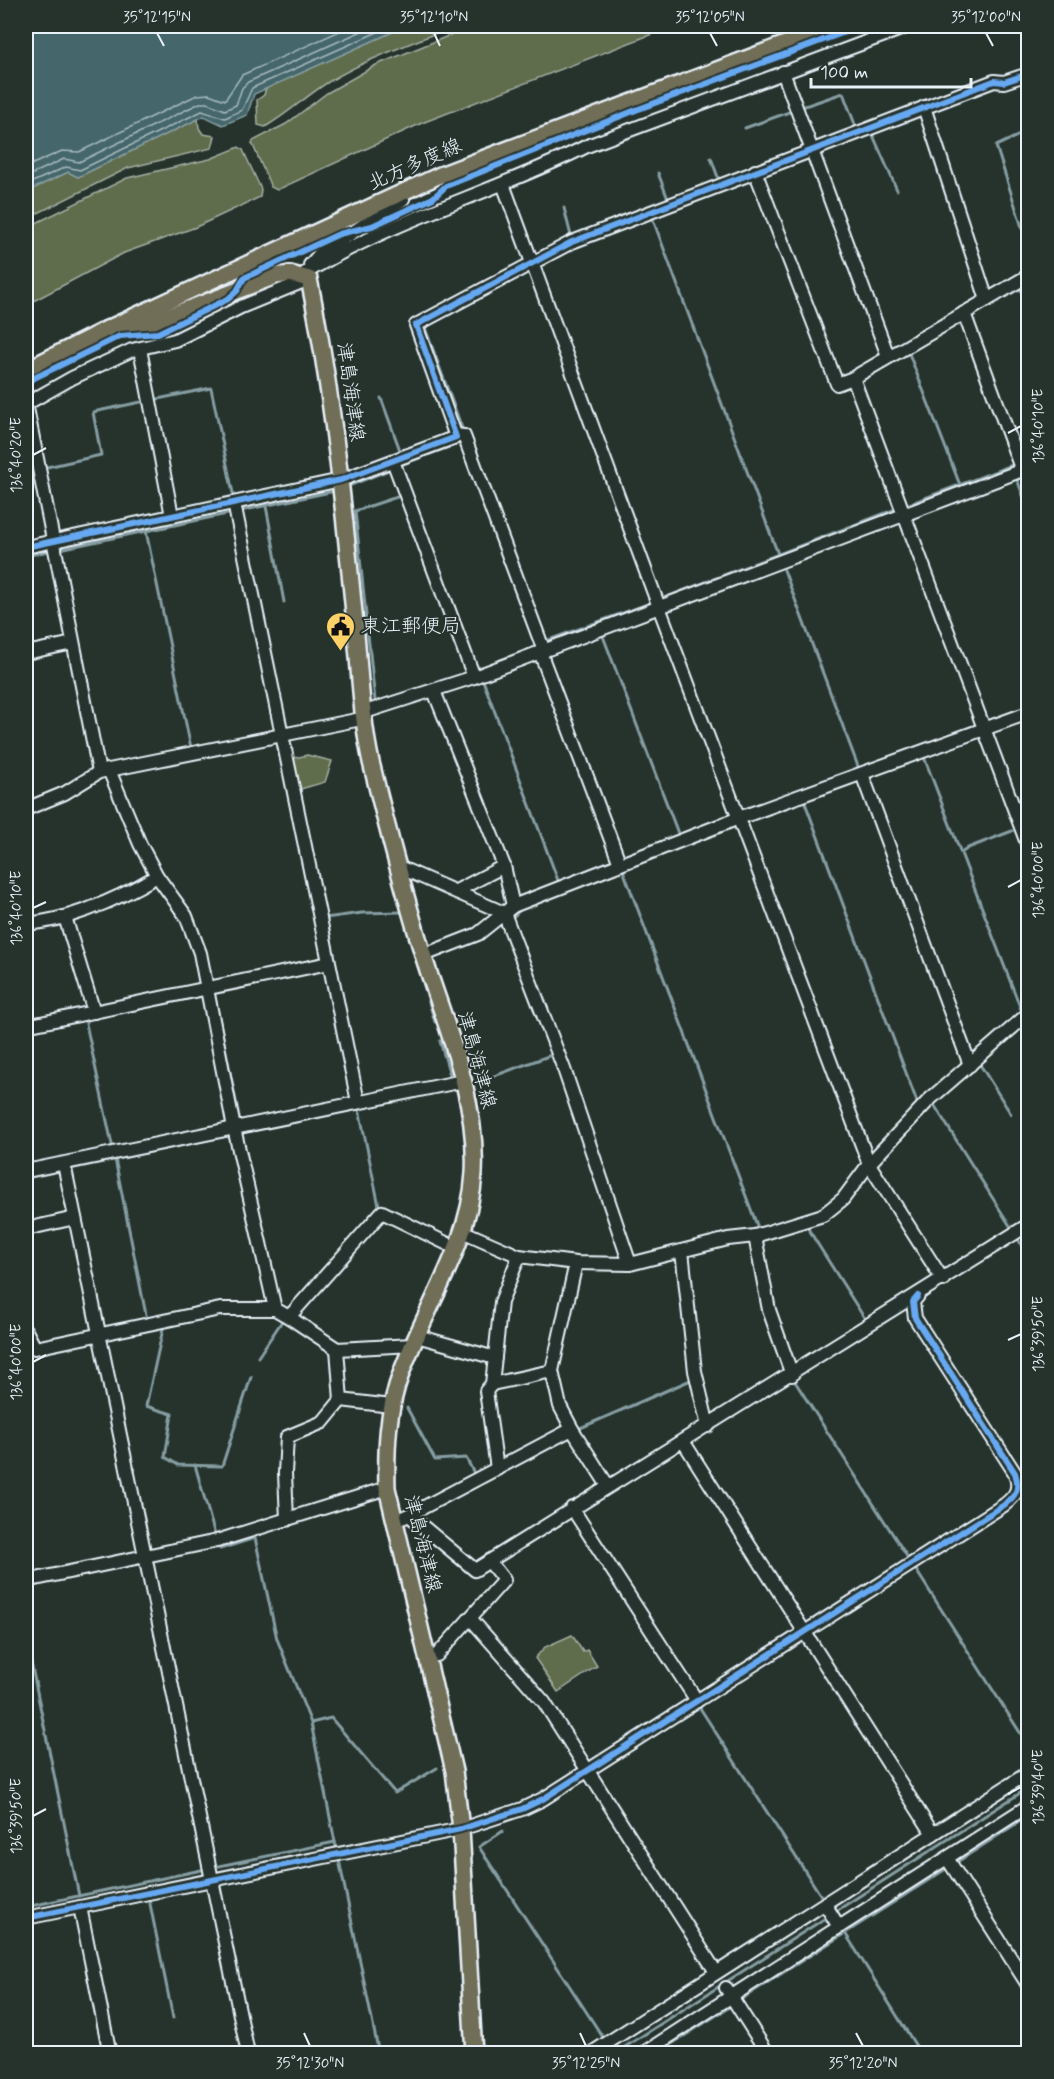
<svg xmlns="http://www.w3.org/2000/svg" width="1054" height="2079" viewBox="0 0 1054 2079" font-family="Mynerve,'Klee One',sans-serif">
	<style>
		.green { fill: #606d4e; stroke: #a4afa3; stroke-width: 1.5 }
		.water { fill: #44666b; stroke: #869ea3; stroke-width: 1.5 }
		.lines { fill: none; stroke-linecap: round; stroke-linejoin: round }
		.shore { stroke: #a6b9c0; stroke-width: 1.5 }
		.stream { stroke: #869ea3; stroke-width: 3 }
		.minor-casing { stroke: #e8f1f8; stroke-width: 16 }
		.major-casing { stroke: #e8f1f8; stroke-width: 20 }
		.minor { stroke: #26332d; stroke-width: 12 }
		.major { stroke: #716e59; stroke-width: 15 }
		.cycleway-casing { stroke: #26332d; stroke-width: 10 }
		.cycleway { stroke: #66a8f1; stroke-width: 6 }
		.ticks { fill: none; stroke: #e8f1f8; stroke-width: 2 }
		.labels { text-anchor: middle; dominant-baseline: central; stroke-width: 4.5; stroke-linejoin: round; paint-order: stroke }
		.street-label { font-size: 20px; fill: #e8f1f8; stroke: #26332d }
		.poi-label { font-size: 20px; fill: #e8f1f8; stroke: #26332d; text-anchor: start }
		.neatline { fill: none; stroke: #e8f1f8; stroke-width: 2 }
		.ticks-label { font-size: 15px; text-anchor: middle; fill: #e8f1f8 }
	</style>
	<rect width="100%" height="100%" fill="#26332d"/>
	<filter id="ink" filterUnits="userSpaceOnUse"><feTurbulence type="fractalNoise" baseFrequency=".0167" numOctaves="2"/><feDisplacementMap in="SourceGraphic" scale="12" xChannelSelector="R" yChannelSelector="G"/><feConvolveMatrix kernelMatrix="1 2 1 2 8 2 1 2 1" color-interpolation-filters="sRGB"/></filter>
	<g filter="url(#ink)">
		<g class="green">
			<path d="M406 26H454C413 43 368 58 330 81 307 95 288 114 265 127L258 125 257 100 264 95 266 88Z"/>
			<polygon points="473,26 673,26 422,123 277,190 271,187 252,143 253,141 286,124 327,93 376,65"/>
			<polygon points="198,119 199,128 203,134 215,136 212,148 128,168 26,219 26,192 68,172 78,177"/>
			<polygon points="239,147 243,150 261,189 260,197 196,227 124,253 26,305 26,228 127,178 210,159"/>
			<polygon points="307,755 332,761 325,782 297,790 291,759"/>
			<polygon points="572,1635 583,1652 587,1650 597,1666 558,1692 535,1658 545,1647"/>
		</g>
		<polygon class="water" points="26,26 406,26 254,94 247,115 223,125 204,116 78,177 68,172 26,192"/>
		<g class="lines">
			<g class="shore">
				<polyline points="26,167 62,151 79,152 197,95 209,94 225,100 242,75 351,26"/>
				<polyline points="26,177 64,159 79,162 200,103 207,103 225,110 236,105 242,88 248,82 373,26"/>
				<polyline points="26,185 66,167 80,170 202,111 225,118 242,110 252,88 391,26"/>
			</g>
			<g class="stream">
				<polyline points="805,106 843,93 856,127"/>
				<polyline points="745,128 792,111"/>
				<polyline points="1028,131 996,146 1028,246"/>
				<polyline points="872,133 897,190"/>
				<polyline points="711,158 719,180"/>
				<polyline points="658,173 668,199"/>
				<polyline points="564,208 571,236"/>
				<polyline points="652,217 778,554"/>
				<polyline points="1028,283 1020,288 1028,310"/>
				<polyline points="424,325 463,431"/>
				<polyline points="908,351 960,485"/>
				<polyline points="381,398 401,453"/>
				<polyline points="153,400 211,388 234,498"/>
				<polyline points="1021,461 1028,459"/>
				<polyline points="403,464 460,443 461,445"/>
				<polyline points="43,465 47,467 101,455 93,412 146,401"/>
				<polyline points="1017,479 1028,509"/>
				<polyline points="351,485 391,469"/>
				<polyline points="266,506 284,602"/>
				<polyline points="904,506 1015,464"/>
				<polyline points="240,511 335,491"/>
				<polyline points="146,531 191,748"/>
				<polyline points="60,549 232,513"/>
				<polyline points="26,556 48,551"/>
				<polyline points="784,570 859,769"/>
				<polyline points="664,598 896,509"/>
				<polyline points="603,636 679,836"/>
				<polyline points="546,641 653,602"/>
				<polyline points="484,683 559,883"/>
				<polyline points="403,694 437,683"/>
				<polyline points="378,703 375,701 355,511 397,497"/>
				<polyline points="924,757 1022,1012"/>
				<polyline points="804,800 917,1102"/>
				<polyline points="961,853 968,848 1012,831"/>
				<polyline points="619,871 623,870 758,1228 772,1225"/>
				<polyline points="514,916 523,907"/>
				<polyline points="325,918 362,913 402,912"/>
				<polyline points="404,919 435,1022"/>
				<polyline points="215,997 240,1121"/>
				<polyline points="85,1019 113,1149"/>
				<polyline points="440,1041 451,1078"/>
				<polyline points="979,1063 1011,1114"/>
				<polyline points="475,1083 554,1054"/>
				<polyline points="933,1103 1012,1229"/>
				<polyline points="359,1109 379,1206 371,1215"/>
				<polyline points="241,1133 433,1093"/>
				<polyline points="115,1159 147,1320"/>
				<polyline points="70,1169 232,1135"/>
				<polyline points="26,1178 60,1171"/>
				<polyline points="807,1227 865,1319 852,1328"/>
				<polyline points="1018,1239 1028,1256"/>
				<polyline points="26,1271 31,1288 26,1296"/>
				<polyline points="26,1306 29,1323 26,1326"/>
				<polyline points="163,1329 146,1406 172,1414 165,1457 178,1465 222,1466 251,1377"/>
				<polyline points="258,1357 282,1321"/>
				<polyline points="794,1380 908,1558"/>
				<polyline points="407,1408 435,1460 466,1458 475,1475"/>
				<polyline points="578,1429 693,1379"/>
				<polyline points="195,1465 215,1535"/>
				<polyline points="218,1546 220,1549 255,1538 277,1639 311,1723 336,1847"/>
				<polyline points="916,1570 1028,1745"/>
				<polyline points="26,1638 79,1896"/>
				<polyline points="700,1708 823,1899"/>
				<polyline points="311,1723 331,1718 395,1793 437,1768"/>
				<polyline points="503,1831 479,1847 604,2039"/>
				<polyline points="339,1860 379,2054"/>
				<polyline points="957,1862 1028,1816"/>
				<polyline points="214,1867 335,1842"/>
				<polyline points="149,1899 173,2018"/>
				<polyline points="26,1907 206,1869"/>
				<polyline points="833,1913 1028,1788"/>
				<polyline points="845,1933 921,2054"/>
				<polyline points="740,2000 949,1867"/>
				<polyline points="614,2054 827,1917"/>
				<polyline points="656,2054 731,2006"/>
			</g>
			<defs>
				<g id="minor">
					<polyline points="783,72 888,356"/>
					<polyline points="924,107 987,300"/>
					<polyline points="755,171 837,384 853,378"/>
					<polyline points="503,184 659,607 869,1164 943,1280"/>
					<polyline points="310,265 320,254 403,199"/>
					<path d="M302 275C390 220 494 193 587 146L909 26"/>
					<polyline points="1028,276 853,378 1028,846"/>
					<polyline points="964,313 1022,471"/>
					<polyline points="140,349 172,516"/>
					<polyline points="26,403 99,772"/>
					<polyline points="26,404 72,378 132,350 175,340 241,307 309,279"/>
					<polyline points="455,435 464,436 544,651"/>
					<polyline points="393,461 474,677"/>
					<polyline points="234,503 358,1102"/>
					<polyline points="26,547 341,480 456,437 416,325 572,242 994,81 1004,82 1028,74"/>
					<polyline points="540,652 620,864"/>
					<polyline points="26,653 73,643"/>
					<polyline points="434,691 504,866 513,906"/>
					<polyline points="365,712 474,677 1028,468"/>
					<polyline points="109,770 140,844 157,876 186,916 200,953 234,1128 275,1309"/>
					<polyline points="862,774 970,1065"/>
					<polyline points="26,809 65,793 99,772 366,718"/>
					<polyline points="399,867 504,913 564,1069 630,1264"/>
					<polyline points="456,891 504,866"/>
					<polyline points="65,917 94,1012"/>
					<path d="M26 924C72 920 118 899 157 876"/>
					<polyline points="424,955 478,934 513,906 739,818 1028,713"/>
					<polyline points="26,1026 329,963"/>
					<polyline points="64,1164 248,2054"/>
					<polyline points="26,1171 463,1081"/>
					<polyline points="26,1229 75,1218"/>
					<polyline points="462,1231 519,1256 576,1263 630,1264 728,1239 755,1236 823,1215 843,1199 869,1164 929,1100 1028,1014"/>
					<polyline points="755,1236 769,1310 792,1375"/>
					<polyline points="682,1251 695,1371 708,1426"/>
					<polyline points="289,1317 337,1349 413,1345"/>
					<polyline points="26,1331 35,1348 220,1309 275,1309 289,1317 382,1212 456,1248"/>
					<polyline points="417,1336 495,1358"/>
					<polyline points="337,1349 341,1400 391,1406"/>
					<polyline points="492,1384 552,1371"/>
					<polyline points="572,1429 560,1406 552,1371 576,1263"/>
					<polyline points="683,1441 933,1834"/>
					<polyline points="497,1469 486,1391 492,1384 501,1302 519,1256"/>
					<polyline points="1018,1487 1028,1494"/>
					<polyline points="572,1508 697,1701"/>
					<polyline points="409,1515 572,1429 608,1486"/>
					<polyline points="287,1520 285,1473 287,1437 323,1422 341,1400"/>
					<polyline points="395,1521 409,1515 475,1570 1028,1225"/>
					<polyline points="26,1581 217,1541 387,1488"/>
					<polyline points="470,1618 544,1702 716,1972"/>
					<polyline points="428,1657 437,1655 504,1580 489,1561"/>
					<polyline points="947,1858 1028,1985"/>
					<polyline points="80,1907 110,2054"/>
					<path d="M26 1918 461 1829 522 1809 543 1799 1004 1505C1017 1495 1020 1488 1015 1473L915 1318 913 1302 918 1296"/>
					<polyline points="839,1927 1028,1806"/>
					<polyline points="726,1988 768,2054"/>
					<polyline points="590,2054 1028,1773"/>
					<polyline points="642,2054 839,1927 825,1904"/>
				</g>
				<g id="major">
					<path d="M107 329 148 324 276 276 290 274 309 279C332 390 343 501 354 613 359 659 361 718 371 762 387 828 405 896 425 961 447 1029 478 1100 474 1173 470 1244 426 1306 402 1371 387 1410 386 1448 387 1488L454 1771 461 1829 474 2054"/>
					<polyline points="26,370 107,329 440,175 833,26"/>
				</g>
			</defs>
			<use href="#minor" class="minor-casing"/>
			<use href="#major" class="major-casing"/>
			<use href="#minor" class="minor"/>
			<use href="#major" class="major"/>
			<defs>
				<g id="cycleway">
					<polyline points="26,382 120,336 158,333 228,299 237,291 244,278 339,234 372,226 433,198 446,186 636,110 861,26"/>
					<polyline points="26,547 341,480 456,437 416,325 572,242 994,81 1004,82 1028,74"/>
					<path d="M26 1918 461 1829 522 1809 543 1799 1004 1505C1017 1495 1020 1488 1015 1473L915 1318 913 1302 918 1296"/>
				</g>
			</defs>
			<use href="#cycleway" class="cycleway-casing"/>
			<use href="#cycleway" class="cycleway"/>
		</g>
	</g>
	<path class="ticks" d="M157 33 164 46M434 33 440 46M710 33 717 46M986 33 993 46M1008 433 1021 426M33 455 46 448M1008 887 1021 880M33 908 46 902M1008 1340 1021 1334M33 1362 46 1355M1008 1794 1021 1787M33 1816 46 1809M304 2033 310 2046M580 2033 586 2046M856 2033 863 2046"/>
	<defs>
		<symbol id="civic-pin" viewBox="-11 -11 22 30"><path d="M0 17L-7.5 6A9.5 9.5 0 1 1 7.5 6Z" fill="#ffd166" stroke="#26332d"/><path d="M-.6-6.5H3V-4.5H.6V-3L4-1V1h2V6H-6V1h2V-1L-.6-3ZM-1.2 2.5V6h2.4V2.5Z" fill="#111"/></symbol>
	</defs>
	<g fill-rule="evenodd">
		<use href="#civic-pin" x="324" y="610" width="33" height="45"/>
	</g>
	<g class="labels">
		<g class="street-label">
			<text transform="translate(415 165) rotate(-24)">北方多度線</text>
			<text transform="translate(350 392) rotate(82)">津島海津線</text>
			<text transform="translate(476 1060) rotate(75)">津島海津線</text>
			<text transform="translate(422 1544) rotate(76)">津島海津線</text>
		</g>
		<g class="poi-label">
			<text x="361" y="626">東江郵便局</text>
		</g>
	</g>
	<rect width="1054" height="2079" fill="none" stroke="#26332d" stroke-width="66"/>
	<path d="M811 78v9h160v-9" fill="none" stroke="#e8f1f8" stroke-width="3"/>
	<text x="820" y="78" font-size="18" fill="#e8f1f8" stroke="#26332d" stroke-width="4.5" paint-order="stroke">100 m</text>
	<rect x="33" y="33" width="988" height="2013" class="neatline"/>
	<g class="ticks-label">
		<text x="157" y="22">35°12'15"N</text>
		<text x="434" y="22">35°12'10"N</text>
		<text x="710" y="22">35°12'05"N</text>
		<text x="986" y="22">35°12'00"N</text>
		<text transform="translate(1038 426) rotate(-90)" y="5">136°40'10"E</text>
		<text transform="translate(16 455) rotate(-90)" y="5">136°40'20"E</text>
		<text transform="translate(1038 880) rotate(-90)" y="5">136°40'00"E</text>
		<text transform="translate(16 908) rotate(-90)" y="5">136°40'10"E</text>
		<text transform="translate(1038 1334) rotate(-90)" y="5">136°39'50"E</text>
		<text transform="translate(16 1362) rotate(-90)" y="5">136°40'00"E</text>
		<text transform="translate(1038 1787) rotate(-90)" y="5">136°39'40"E</text>
		<text transform="translate(16 1816) rotate(-90)" y="5">136°39'50"E</text>
		<text x="310" y="2068">35°12'30"N</text>
		<text x="586" y="2068">35°12'25"N</text>
		<text x="863" y="2068">35°12'20"N</text>
	</g>
</svg>
